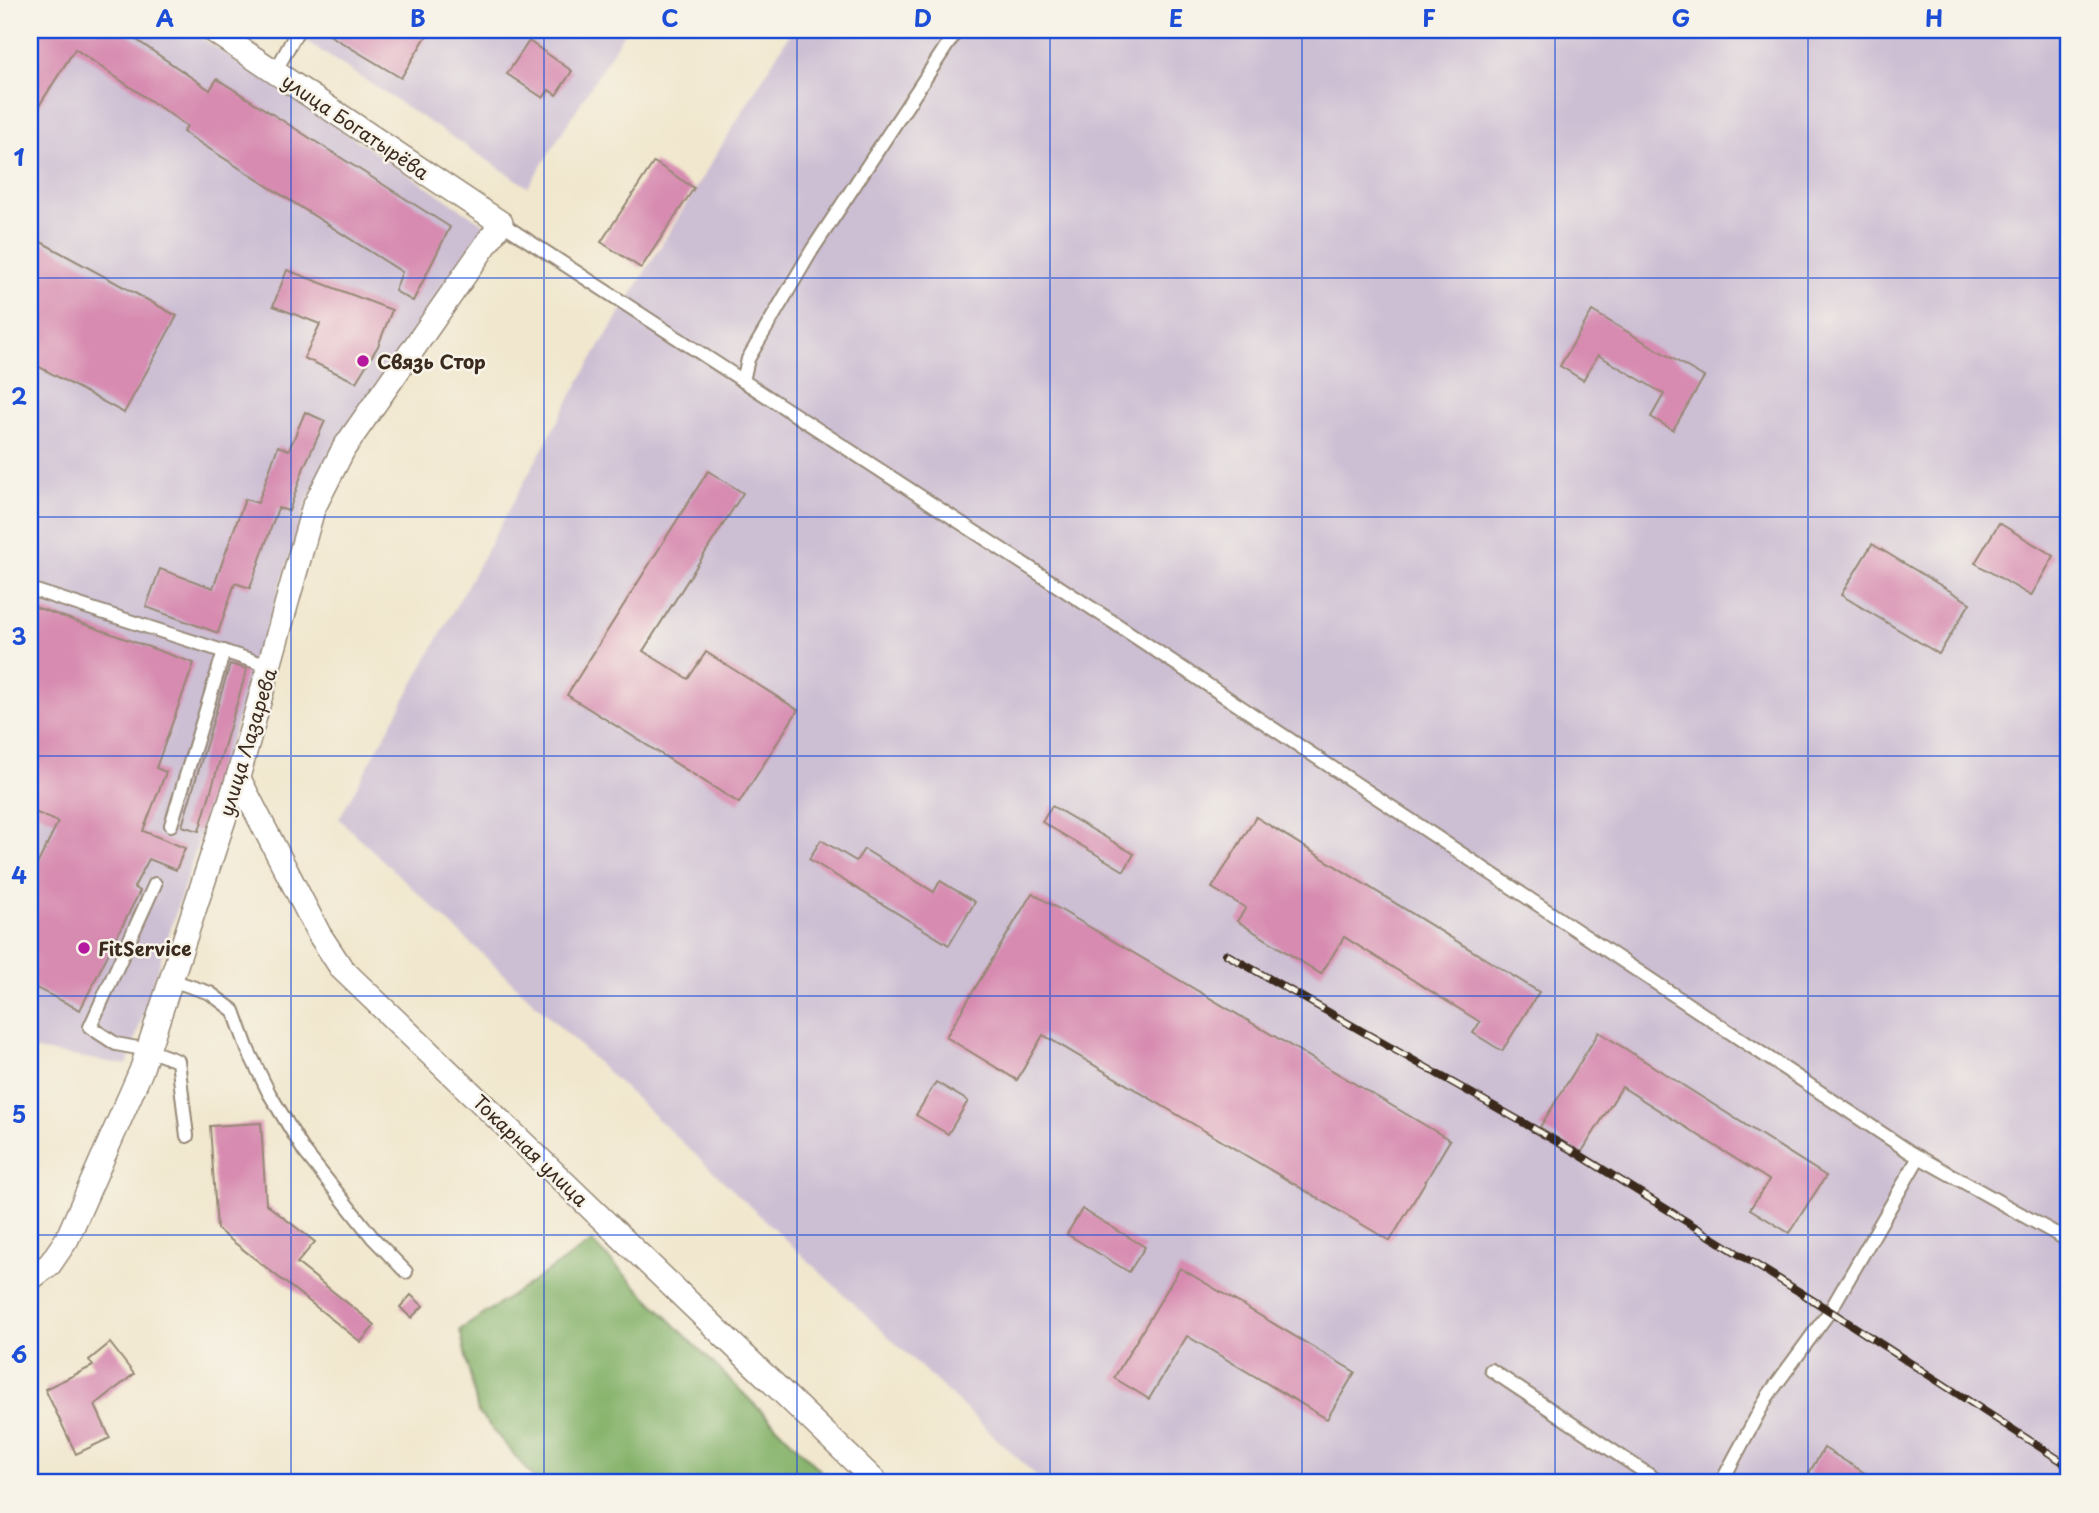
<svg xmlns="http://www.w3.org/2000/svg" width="2099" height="1513" viewBox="0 0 2099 1513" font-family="'Playpen Sans',sans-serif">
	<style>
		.industrial { fill: #ccbed3 }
		.forest { fill: #85b26a; stroke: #606e44; stroke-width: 2 }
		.building { fill: #d78bb0 }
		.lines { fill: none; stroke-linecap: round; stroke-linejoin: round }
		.service-casing { stroke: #968876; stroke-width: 16 }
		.minor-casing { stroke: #968876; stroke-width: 26 }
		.service { stroke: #fff; stroke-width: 12 }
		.minor { stroke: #fff; stroke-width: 23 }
		.rail-casing { stroke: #3b2a1e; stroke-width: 8 }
		.rail { stroke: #f7f3e8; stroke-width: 5; stroke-dasharray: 16; stroke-linecap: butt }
		.grid { fill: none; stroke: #1d4ed8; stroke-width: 2; stroke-opacity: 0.55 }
		.poi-dot { fill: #b5179e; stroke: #f7f3e8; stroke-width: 2.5 }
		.labels { text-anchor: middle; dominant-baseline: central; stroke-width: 5; stroke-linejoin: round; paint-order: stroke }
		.street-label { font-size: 19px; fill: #3b2a1e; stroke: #f7f3e8 }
		.poi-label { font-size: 19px; font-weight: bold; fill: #3b2a1e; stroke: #f7f3e8; text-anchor: start }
		.neatline { fill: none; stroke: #1d4ed8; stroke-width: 2.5 }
		.grid-label { font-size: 23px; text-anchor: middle; font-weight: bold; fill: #1d4ed8 }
	</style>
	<rect width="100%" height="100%" fill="#f7f3e8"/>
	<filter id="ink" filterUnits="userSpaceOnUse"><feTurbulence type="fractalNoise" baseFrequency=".0143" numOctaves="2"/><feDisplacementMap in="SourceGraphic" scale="14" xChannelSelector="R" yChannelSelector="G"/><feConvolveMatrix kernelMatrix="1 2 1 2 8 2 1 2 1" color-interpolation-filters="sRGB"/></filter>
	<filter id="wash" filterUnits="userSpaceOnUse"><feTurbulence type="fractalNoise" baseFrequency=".00686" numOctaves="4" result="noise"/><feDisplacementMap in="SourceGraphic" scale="28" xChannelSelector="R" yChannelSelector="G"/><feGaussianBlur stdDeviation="1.57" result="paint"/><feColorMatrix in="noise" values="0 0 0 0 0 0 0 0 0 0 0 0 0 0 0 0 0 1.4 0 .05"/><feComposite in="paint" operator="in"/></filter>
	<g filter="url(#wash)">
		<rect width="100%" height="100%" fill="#f1e7ce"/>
		<g class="industrial">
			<polygon points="30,30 190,30 485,225 336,443 307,502 127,1065 30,1049"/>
			<polygon points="289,30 626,30 528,187"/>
			<polygon points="792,30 2069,30 2069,1483 1044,1483 339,819 589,364"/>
		</g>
		<polygon class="forest" points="592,1242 833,1483 538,1483 478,1412 460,1330"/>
		<g id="blocks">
			<g class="building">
				<polygon points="41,30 122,30 210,90 217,79 450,227 413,301 395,291 402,272 183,132 187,126 75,49 30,120 30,46"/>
				<polygon points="321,30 430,30 401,78"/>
				<polygon points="529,41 572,71 556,95 549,90 543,98 507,74"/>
				<polygon points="654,162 694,188 641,268 601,242"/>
				<polygon points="30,236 177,316 124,413 30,362"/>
				<polygon points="287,270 392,310 378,346 356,382 304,358 320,324 273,306"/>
				<polygon points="1592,311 1704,377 1673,430 1651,417 1664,394 1598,355 1583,380 1560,366"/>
				<polygon points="305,412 325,421 304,467 289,511 278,508 250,588 235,583 218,633 146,607 160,569 213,588 245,499 258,503 278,446 289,450"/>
				<polygon points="708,471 743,493 643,651 688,679 706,652 798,710 739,803 567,695"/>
				<polygon points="1999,523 2054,556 2031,596 1975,563"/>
				<polygon points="1872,544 1970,603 1939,654 1841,595"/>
				<polygon points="30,605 194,663 156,768 166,772 143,831 185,848 176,870 149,859 134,887 140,891 80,1010 30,985 30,879 58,822 30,810"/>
				<polygon points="230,664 247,669 199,831 182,826"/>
				<polygon points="1052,806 1134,854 1124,871 1042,822"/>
				<polygon points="1256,817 1539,992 1502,1051 1473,1033 1480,1022 1344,937 1321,974 1237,921 1246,908 1212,888"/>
				<polygon points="821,840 856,861 864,849 934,892 940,881 975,902 949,945 809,859"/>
				<polygon points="1032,893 1450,1140 1390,1241 1043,1035 1017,1080 946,1037"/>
				<polygon points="1599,1032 1826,1176 1789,1233 1750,1209 1769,1180 1622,1087 1581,1153 1540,1127"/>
				<polygon points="936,1082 968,1101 948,1134 916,1115"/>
				<polygon points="261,1123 266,1204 315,1242 297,1263 375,1325 361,1342 217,1229 210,1126"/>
				<polygon points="1082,1209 1145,1247 1129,1272 1067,1234"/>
				<polygon points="1180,1268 1355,1372 1327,1419 1187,1336 1149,1399 1114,1378"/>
				<polygon points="411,1295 423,1306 411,1318 400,1307"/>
				<polygon points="110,1343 134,1374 95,1405 110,1438 76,1454 45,1389 93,1366 89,1360"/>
				<polygon points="1824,1448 1881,1483 1825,1483 1809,1473"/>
			</g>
		</g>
	</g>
	<g filter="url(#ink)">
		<use href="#blocks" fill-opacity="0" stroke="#968876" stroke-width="2"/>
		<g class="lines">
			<defs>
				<g id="service">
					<polyline points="275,72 298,30"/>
					<polyline points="501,223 1113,622 1910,1152 2069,1241"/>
					<polyline points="743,381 748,359 812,250 957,30"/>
					<polyline points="30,589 269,666"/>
					<polyline points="171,825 224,651"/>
					<polyline points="155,884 90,1027 116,1044 148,1050 178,1061 187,1136"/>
					<polyline points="171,980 210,993 234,1011 248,1050 269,1093 304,1151 373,1238 406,1272"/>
					<polyline points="1491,1370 1661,1483"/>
					<polyline points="1721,1483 1767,1397 1830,1311 1919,1157"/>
				</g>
				<g id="minor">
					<polyline points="238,777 319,934 342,969 877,1483"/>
					<polyline points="30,1279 50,1264 67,1239 141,1071 238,777 313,509 344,448 501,223 212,30"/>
				</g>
			</defs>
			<use href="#service" class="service-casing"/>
			<use href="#minor" class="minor-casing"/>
			<use href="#service" class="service"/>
			<use href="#minor" class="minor"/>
			<defs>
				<polyline id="rail" points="1226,954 1575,1152 1830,1311 2069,1466"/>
			</defs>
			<use href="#rail" class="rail-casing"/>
			<use href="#rail" class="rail"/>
		</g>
	</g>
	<path class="grid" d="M291 30V1483M544 30V1483M797 30V1483M1050 30V1483M1302 30V1483M1555 30V1483M1808 30V1483M30 278H2069M30 517H2069M30 756H2069M30 996H2069M30 1235H2069"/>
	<g class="poi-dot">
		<circle cx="363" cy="361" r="7"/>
		<circle cx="84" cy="948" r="7"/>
	</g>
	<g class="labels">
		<g class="street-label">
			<text transform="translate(356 126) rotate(34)">улица Богатырёва</text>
			<text transform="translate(247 742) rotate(-73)">улица Лазарева</text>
			<text transform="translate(531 1150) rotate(44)">Токарная улица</text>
		</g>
		<g class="poi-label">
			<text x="377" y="361">Связь Стор</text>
			<text x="98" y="948">FitService</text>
		</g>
	</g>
	<rect width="2099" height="1513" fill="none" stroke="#f7f3e8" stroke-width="77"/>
	<rect x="38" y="38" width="2022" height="1436" class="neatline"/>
	<g class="grid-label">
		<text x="165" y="27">A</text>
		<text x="418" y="27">B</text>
		<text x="670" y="27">C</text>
		<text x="923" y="27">D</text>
		<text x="1176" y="27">E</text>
		<text x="1429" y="27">F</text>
		<text x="1681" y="27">G</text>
		<text x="1934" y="27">H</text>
		<text x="19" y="166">1</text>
		<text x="19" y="405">2</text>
		<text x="19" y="645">3</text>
		<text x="19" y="884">4</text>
		<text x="19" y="1123">5</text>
		<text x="19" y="1363">6</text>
	</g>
</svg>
